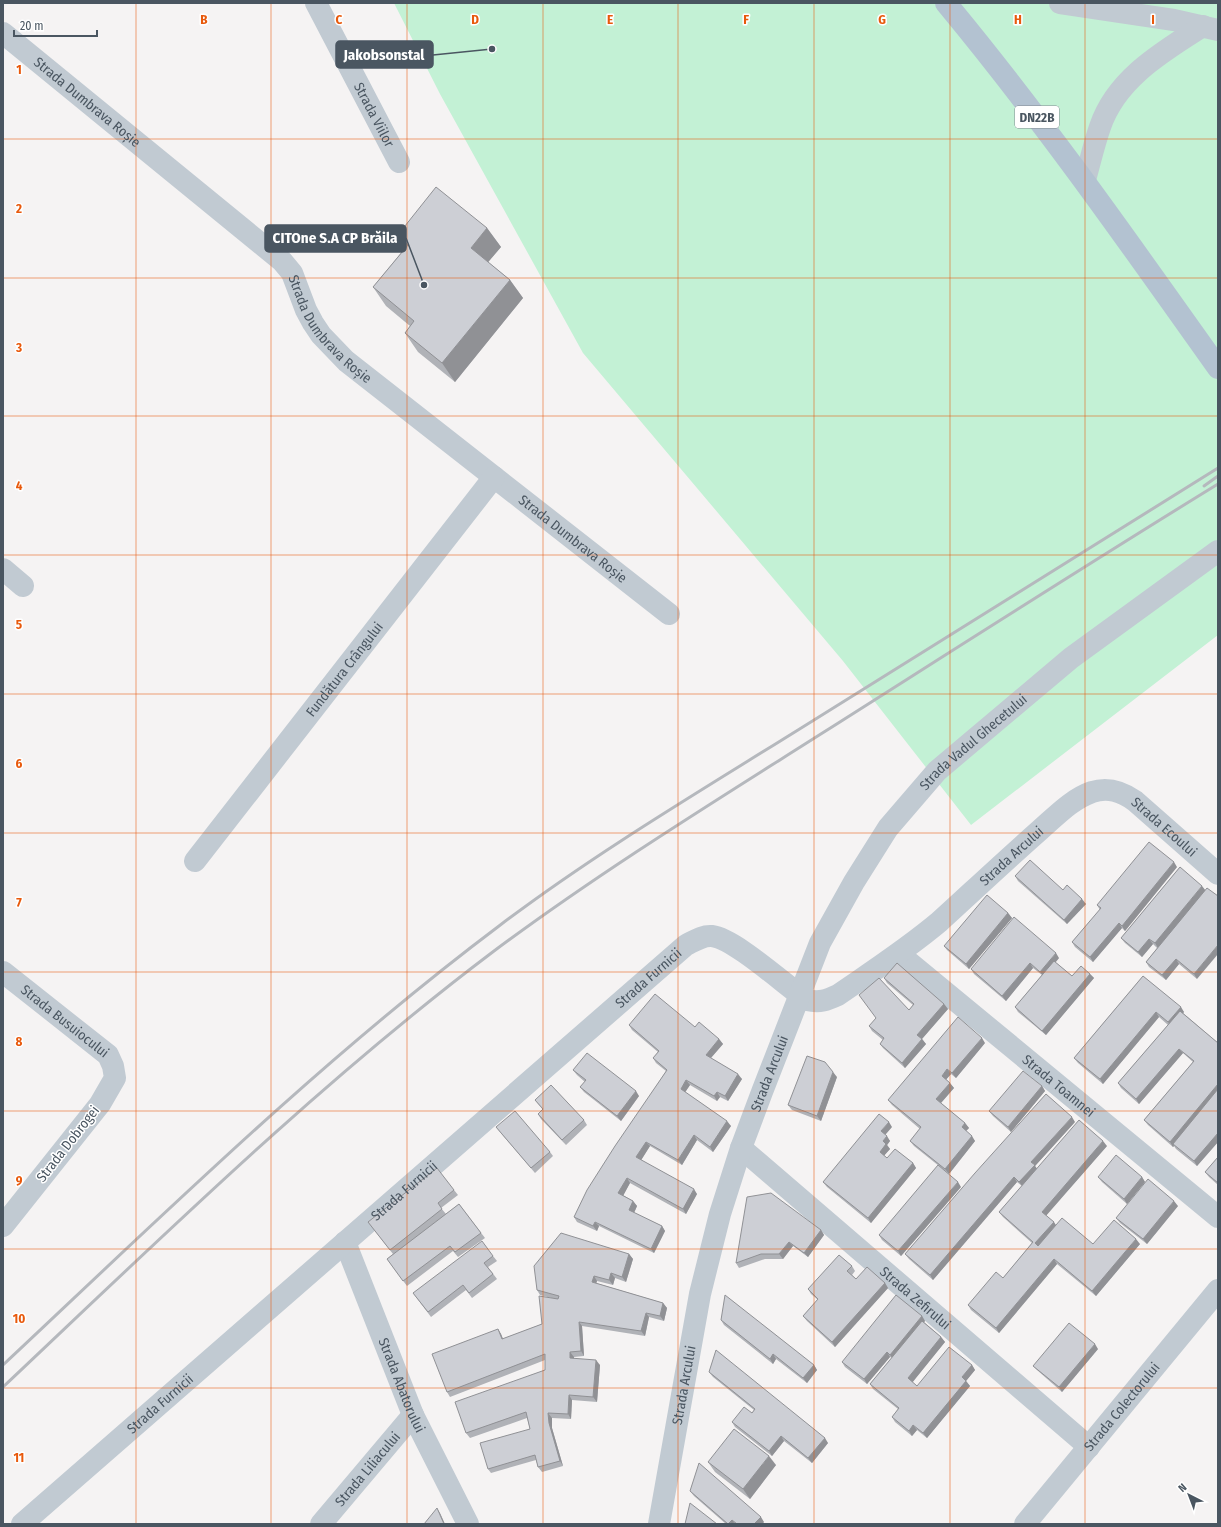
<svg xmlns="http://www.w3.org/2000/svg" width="1221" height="1527" viewBox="0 0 1221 1527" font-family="'Fira Sans Condensed',sans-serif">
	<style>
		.green { fill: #c3f1d5 }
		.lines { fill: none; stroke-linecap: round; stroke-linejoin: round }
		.minor { stroke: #c1cad2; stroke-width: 22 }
		.major { stroke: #b3c2d1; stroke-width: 22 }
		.rail { stroke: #b5b8bd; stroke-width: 3 }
		.wall { fill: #b0b2b7 }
		.shaded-wall { fill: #909195 }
		.building { fill: #cdcfd5; stroke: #909195 }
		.grid { fill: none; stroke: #e8590c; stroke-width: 1; stroke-opacity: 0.55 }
		.labels { text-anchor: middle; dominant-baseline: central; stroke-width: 3; stroke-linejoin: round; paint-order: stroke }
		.shield { fill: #fff; stroke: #808990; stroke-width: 1 }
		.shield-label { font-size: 13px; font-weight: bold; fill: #4a5661 }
		.street-label { font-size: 14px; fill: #4a5661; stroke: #fff }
		.grid-label { font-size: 13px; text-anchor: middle; font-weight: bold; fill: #e8590c; stroke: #fff; stroke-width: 3; stroke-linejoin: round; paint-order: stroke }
		.leader { fill: none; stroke: #4a5661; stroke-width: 1.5 }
		.callout-dot { fill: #4a5661; stroke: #fff; stroke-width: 1.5 }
		.callout { fill: #4a5661; stroke: #4a5661; stroke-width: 1.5 }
		.callout-label { font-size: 15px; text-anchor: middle; font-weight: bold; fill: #fff }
	</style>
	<rect width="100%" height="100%" fill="#f5f3f3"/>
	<polygon class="green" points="394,3 1218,3 1218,635 971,825 843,661 583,353 440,94"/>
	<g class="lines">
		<g class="minor">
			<path id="s1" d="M316 3 399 162"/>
			<polyline points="1060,3 1174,20 1218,30"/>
			<path id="s2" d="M3 33 282 261 292 273 306 310 313 323 321 335 346 361 669 614"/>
			<path d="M1085 180C1090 162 1094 144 1100 127 1116 79 1162 52 1203 26"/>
			<polyline points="3,569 23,586"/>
			<path id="s3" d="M195 861 494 477"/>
			<path id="s4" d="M899 954 1218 1217"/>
			<path id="s5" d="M3 972 108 1055 113 1066 115 1078 100 1104 3 1226"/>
			<path id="s6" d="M741 1148 1089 1447"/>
			<path id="s7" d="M345 1242 413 1415 468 1524"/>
			<path id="s8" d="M22 1524 686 945C694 941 703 935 712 936 735 939 785 985 807 1000 820 1003 827 1000 838 995 873 971 907 949 939 922 973 891 1006 860 1040 830 1056 816 1072 799 1092 792 1108 787 1121 791 1135 801L1218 874"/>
			<path id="s9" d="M321 1524 413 1415"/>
			<path id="s10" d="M659 1524 700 1294 720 1214 741 1148 762 1092 820 943 854 882 888 828 937 771 1071 658 1218 551"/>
			<path id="s11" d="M1025 1524 1218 1290"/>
		</g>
		<path class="major" d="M946 3C1043 120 1130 244 1218 368"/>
		<g class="rail">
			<polyline points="1204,486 1218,476"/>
			<path d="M3 1365C164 1214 322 1059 499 926 594 854 697 793 798 730 938 643 1078 556 1218 468"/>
			<path d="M3 1387C162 1237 319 1083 494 951 600 872 712 803 824 732 955 649 1086 565 1218 484"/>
		</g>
	</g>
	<g class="wall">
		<polygon points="487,228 501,247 488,262 510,280 523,298 455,382 418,352 405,333 410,326 386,306 373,287 405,248 397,236"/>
		<polygon points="1177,867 1125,931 1122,928 1093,962 1075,947 1072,942 1100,910 1097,905"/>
		<polygon points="1180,867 1197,979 1179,964 1166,980 1149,967 1146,962 1157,948 1153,944 1142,957 1125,943 1121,938"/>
		<polygon points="1015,876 1063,890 1086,904 1067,924 1018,881"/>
		<polygon points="1008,913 1012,918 969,969 947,950 944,946"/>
		<polygon points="1059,958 1055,962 1072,976 1090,974 1094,978 1046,1035 1018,1012 1015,1007 1042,975 1033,968 1006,1001 974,974 971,969"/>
		<polygon points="1143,976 1184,1012 1183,1013 1218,1043 1218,1142 1197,1166 1176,1149 1174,1146 1173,1147 1148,1125 1144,1120 1193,1062 1183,1053 1139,1104 1121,1088 1118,1083 1168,1025 1159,1017 1103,1084 1078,1063 1074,1058"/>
		<polygon points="884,978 944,1004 948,1009 922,1039 926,1044 905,1068 883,1048 880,1044 883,1040 872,1031 869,1026 909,1010 913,1005 887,983"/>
		<polygon points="629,1025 695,1027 719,1039 723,1044 711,1058 742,1079 728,1101 720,1097 717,1101 690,1085 685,1092 731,1126 713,1152 697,1140 682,1165 650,1146 641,1160 697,1194 686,1214 630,1183 623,1195 633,1201 637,1206 634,1213 662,1226 665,1231 654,1253 599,1226 597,1231 577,1222 574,1217 666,1071 656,1063 653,1058 658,1052 632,1030"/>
		<polygon points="985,1043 956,1078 951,1074 946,1079 954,1088 941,1103 965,1123 969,1128 966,1131 975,1141 949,1174 914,1146 910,1141 920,1129 892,1105 888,1100"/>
		<polygon points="573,1070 639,1096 621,1121 584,1092 580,1087 585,1082 577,1075"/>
		<polygon points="837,1077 821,1121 792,1110 788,1105"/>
		<polygon points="1042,1086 1045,1091 1011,1132 993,1116 989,1111"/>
		<polygon points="535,1100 584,1120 587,1125 566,1145 541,1119 538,1114 543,1110"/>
		<polygon points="1075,1122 1035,1166 1037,1169 1107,1146 1046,1215 1056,1225 1093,1244 1140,1244 1096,1296 1057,1264 999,1333 971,1310 968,1305 1003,1278 1032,1243 1003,1217 999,1212 1022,1186 1017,1182 933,1280 909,1259 905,1254"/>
		<polygon points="496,1127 550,1152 553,1156 535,1173 500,1132"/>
		<polygon points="892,1127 885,1135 890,1141 887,1145 890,1149 884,1155 887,1158 913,1163 916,1168 871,1223 827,1187 823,1182"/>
		<polygon points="1218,1157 1218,1185 1209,1177 1205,1172"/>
		<polygon points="1098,1177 1142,1177 1145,1182 1127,1204 1102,1182"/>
		<polygon points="961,1187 901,1256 882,1240 879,1235"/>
		<polygon points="454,1190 458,1195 441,1208 446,1214 459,1204 485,1238 458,1257 453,1251 407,1286 387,1259 393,1254 368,1222"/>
		<polygon points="1178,1206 1147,1244 1120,1223 1116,1218"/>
		<polygon points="821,1230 824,1235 808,1257 793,1246 783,1259 765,1259 739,1268 736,1263"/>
		<polygon points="629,1254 633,1259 626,1282 615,1278 613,1285 597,1281 596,1283 663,1303 667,1308 664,1321 649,1317 645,1336 582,1326 584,1356 574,1357 574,1358 600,1365 597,1402 572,1400 571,1419 552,1418 552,1428 563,1466 542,1472 538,1467 536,1460 491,1473 488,1469 530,1429 527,1418 470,1438 466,1433 545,1370 545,1360 450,1397 447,1392 498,1329 501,1334 503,1339 542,1324 555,1299 540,1295 537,1290"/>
		<polygon points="493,1256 497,1261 488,1267 497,1279 472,1298 466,1290 431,1317 413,1293"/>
		<polygon points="852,1266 855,1271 852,1275 856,1279 885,1283 888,1288 835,1347 807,1321 803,1316 818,1300 811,1294 808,1289"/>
		<polygon points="922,1316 925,1321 924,1322 941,1337 945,1342 912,1382 917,1386 972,1365 975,1370 966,1381 970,1386 927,1438 917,1430 912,1436 895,1422 892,1417 898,1409 873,1389 870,1384 892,1358 890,1357 867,1384 845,1367 842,1362"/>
		<polygon points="721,1320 814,1365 817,1370 807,1383 776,1359 773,1364 724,1325"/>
		<polygon points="1098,1349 1062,1392 1037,1370 1033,1366"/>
		<polygon points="709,1372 828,1443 812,1463 784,1441 772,1456 735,1427 732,1422 752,1413 754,1410 713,1377"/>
		<polygon points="708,1462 776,1465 750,1499 715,1472"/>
		<polygon points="690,1491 764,1522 762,1524 726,1524 694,1496"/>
	</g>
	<g class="shaded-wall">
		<polygon points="487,228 501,247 484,267 471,248"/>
		<polygon points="510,280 523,298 455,382 442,363"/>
		<polygon points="1174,862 1177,867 1125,931 1122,926"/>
		<polygon points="1202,886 1206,891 1158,948 1155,943"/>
		<polygon points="1082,899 1086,904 1067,924 1064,920"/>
		<polygon points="1008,913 1012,918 969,969 966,964"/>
		<polygon points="1119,923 1122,928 1093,962 1090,957"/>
		<polygon points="1149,939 1153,944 1142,957 1138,952"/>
		<polygon points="1218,945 1218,954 1197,979 1194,974"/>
		<polygon points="1056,953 1059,958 1044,977 1040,972"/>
		<polygon points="1176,959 1179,964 1166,980 1162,975"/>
		<polygon points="1030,963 1033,968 1006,1001 1002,996"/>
		<polygon points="1090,974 1094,978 1046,1035 1042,1031"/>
		<polygon points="944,1004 948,1009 921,1040 917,1035"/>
		<polygon points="1181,1007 1184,1012 1171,1027 1168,1022"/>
		<polygon points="1156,1012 1159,1017 1103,1084 1100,1079"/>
		<polygon points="982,1038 985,1043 956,1078 952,1073"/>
		<polygon points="719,1039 723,1044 709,1060 706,1055"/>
		<polygon points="922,1039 926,1044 905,1068 902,1063"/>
		<polygon points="1179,1049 1183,1053 1139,1104 1136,1099"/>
		<polygon points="947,1069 951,1074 945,1081 942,1076"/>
		<polygon points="833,1072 837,1077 821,1121 817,1116"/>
		<polygon points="738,1074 742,1079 728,1101 725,1096"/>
		<polygon points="686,1080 690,1085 684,1094 681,1089"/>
		<polygon points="950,1083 954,1088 940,1104 936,1099"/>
		<polygon points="1218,1084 1218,1093 1173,1144 1174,1146 1173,1147 1170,1142"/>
		<polygon points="1042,1086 1045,1091 1011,1132 1008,1127"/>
		<polygon points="636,1091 639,1096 621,1121 617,1116"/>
		<polygon points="717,1092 720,1097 717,1101 714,1096"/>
		<polygon points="1072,1117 1075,1122 1035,1166 1038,1170 1023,1187 1019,1182 1031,1162"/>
		<polygon points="727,1121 731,1126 713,1152 710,1147"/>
		<polygon points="889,1122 892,1127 884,1136 881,1131"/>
		<polygon points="965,1123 969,1128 965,1132 962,1127"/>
		<polygon points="1218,1133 1218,1142 1197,1166 1194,1161"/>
		<polygon points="694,1135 697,1140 682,1165 678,1160"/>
		<polygon points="887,1136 890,1141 887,1145 890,1149 883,1157 880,1152 883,1141"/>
		<polygon points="972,1136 975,1141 949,1174 945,1169"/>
		<polygon points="1103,1141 1107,1146 1045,1217 1042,1212"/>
		<polygon points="646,1142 650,1146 640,1162 636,1157"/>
		<polygon points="913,1163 916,1168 871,1223 868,1218"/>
		<polygon points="1014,1177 1017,1182 933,1280 930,1275"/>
		<polygon points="1142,1177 1145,1182 1127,1204 1124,1199"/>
		<polygon points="627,1178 630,1183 622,1198 618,1193"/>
		<polygon points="958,1182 961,1187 901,1256 898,1251"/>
		<polygon points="694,1189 697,1194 686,1214 683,1209"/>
		<polygon points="633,1201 637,1206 633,1215 629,1210"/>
		<polygon points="1174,1201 1178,1206 1147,1244 1143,1239"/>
		<polygon points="595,1222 599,1226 597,1231 593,1226"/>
		<polygon points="1054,1222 1057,1227 1039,1248 1035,1243"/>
		<polygon points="662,1226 665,1231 654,1253 651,1249"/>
		<polygon points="821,1230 824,1235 808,1257 804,1253"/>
		<polygon points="1136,1239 1140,1244 1096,1296 1092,1291"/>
		<polygon points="789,1242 793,1246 783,1259 779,1254"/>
		<polygon points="629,1254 633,1259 626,1282 622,1277"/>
		<polygon points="1054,1259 1057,1264 999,1333 996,1328"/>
		<polygon points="611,1273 615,1278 613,1285 609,1280"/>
		<polygon points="594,1276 597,1281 595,1287 592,1282"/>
		<polygon points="885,1283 888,1288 835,1347 832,1342"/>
		<polygon points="663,1303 667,1308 664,1321 660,1316"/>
		<polygon points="646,1313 649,1317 645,1336 641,1331"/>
		<polygon points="922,1316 925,1321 894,1360 890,1355"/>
		<polygon points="579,1322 582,1326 584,1356 581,1351"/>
		<polygon points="498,1329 501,1334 505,1344 502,1339"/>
		<polygon points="941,1337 945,1342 912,1383 908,1378"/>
		<polygon points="1095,1344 1098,1349 1062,1392 1059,1387"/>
		<polygon points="570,1352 574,1357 574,1363 570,1358"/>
		<polygon points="887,1352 890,1357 867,1384 864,1379"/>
		<polygon points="773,1354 776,1359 773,1364 770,1359"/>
		<polygon points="596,1360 600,1365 597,1402 593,1397"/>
		<polygon points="814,1365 817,1370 807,1383 803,1378"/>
		<polygon points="972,1365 975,1370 966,1381 970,1386 927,1438 923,1433 962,1377"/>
		<polygon points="569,1395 572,1400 571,1419 568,1414"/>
		<polygon points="548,1413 552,1418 552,1428 563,1466 560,1461 549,1423"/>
		<polygon points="913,1425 917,1430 912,1436 909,1431"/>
		<polygon points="781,1436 784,1441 772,1456 769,1451"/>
		<polygon points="825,1438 828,1443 812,1463 808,1458"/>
		<polygon points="769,1456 776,1465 750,1499 743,1489"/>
		<polygon points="437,1508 440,1513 445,1524 444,1524"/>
		<polygon points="761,1517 764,1522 762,1524 754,1524"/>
		<polygon points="732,1520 735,1524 729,1524"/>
	</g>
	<g class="building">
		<polygon points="436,187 487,228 471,248 510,280 442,363 405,333 414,321 373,287 408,245 397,236"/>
		<polygon points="1149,842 1174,862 1122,926 1119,923 1090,957 1072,942 1101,908 1097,905"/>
		<polygon points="1030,860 1063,890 1067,885 1082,899 1064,920 1015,876"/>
		<polygon points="1180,867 1202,886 1155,943 1149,939 1138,952 1121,938"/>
		<polygon points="1207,888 1218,896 1218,945 1194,974 1176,959 1162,975 1146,962"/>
		<polygon points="987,895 1008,913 966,964 944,946"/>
		<polygon points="1014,917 1056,953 1040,972 1030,963 1002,996 971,969"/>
		<polygon points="1054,961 1072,976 1081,966 1090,974 1042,1031 1015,1007"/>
		<polygon points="897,963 944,1004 917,1035 922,1039 902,1063 880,1044 884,1038 869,1026 876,1018 859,995 879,978 909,1010 914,1004 884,978"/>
		<polygon points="1143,976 1181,1007 1168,1022 1156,1012 1100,1079 1074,1058"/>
		<polygon points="655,994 695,1027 699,1022 719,1039 706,1055 738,1074 725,1096 717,1092 714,1096 686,1080 681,1089 727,1121 710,1147 694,1135 678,1160 646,1142 636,1157 694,1189 683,1209 627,1178 618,1193 633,1201 629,1210 662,1226 651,1249 595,1222 593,1226 574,1217 587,1190 615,1146 667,1070 653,1058 659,1051 629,1025"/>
		<polygon points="1180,1011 1218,1043 1218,1084 1170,1142 1144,1120 1194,1061 1179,1049 1136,1099 1118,1083"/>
		<polygon points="958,1017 982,1038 952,1073 947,1069 942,1076 950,1083 936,1099 965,1123 962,1127 972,1136 945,1169 910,1141 921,1127 888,1100"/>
		<polygon points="587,1053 636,1091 617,1116 580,1087 586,1080 573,1070"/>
		<polygon points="807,1056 825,1062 833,1072 817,1116 788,1105"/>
		<polygon points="1023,1071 1042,1086 1008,1127 989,1111"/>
		<polygon points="551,1085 584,1120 562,1140 538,1114 543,1109 535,1100"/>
		<polygon points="1218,1089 1218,1133 1194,1161 1173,1144"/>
		<polygon points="1046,1094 1072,1117 1031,1162 1035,1165 1019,1182 1014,1177 930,1275 905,1254 975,1173"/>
		<polygon points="515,1111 550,1152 531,1168 496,1127"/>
		<polygon points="879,1114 889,1122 881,1131 887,1136 883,1141 886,1144 880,1152 887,1158 895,1149 913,1163 868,1218 823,1182"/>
		<polygon points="1079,1120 1103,1141 1042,1212 1054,1222 1035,1243 1038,1246 1062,1218 1093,1244 1114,1220 1136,1239 1092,1291 1054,1259 996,1328 968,1305 996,1272 1003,1278 1033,1242 999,1212"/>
		<polygon points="1116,1155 1142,1177 1124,1199 1098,1177"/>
		<polygon points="1218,1157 1218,1183 1205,1172"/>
		<polygon points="938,1165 958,1182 898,1251 879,1235"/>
		<polygon points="437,1168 454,1190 438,1203 442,1209 390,1250 368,1222"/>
		<polygon points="1148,1179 1174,1201 1143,1239 1116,1218"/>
		<polygon points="771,1193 821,1230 804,1253 789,1242 779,1254 761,1254 736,1263 747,1197"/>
		<polygon points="459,1204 481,1233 455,1252 450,1246 403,1281 387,1259"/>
		<polygon points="561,1233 629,1254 622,1277 611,1273 609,1280 594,1276 592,1282 663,1303 660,1316 646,1313 641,1331 579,1322 581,1351 570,1352 570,1358 596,1360 593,1397 569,1395 568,1414 548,1413 549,1423 560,1461 538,1467 535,1455 488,1469 480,1443 530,1429 526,1412 466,1433 455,1402 545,1370 545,1354 447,1392 432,1354 498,1329 502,1339 542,1324 539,1296 558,1299 559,1296 537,1290 534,1266"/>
		<polygon points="482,1241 493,1256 484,1263 493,1274 469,1293 463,1285 428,1312 413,1293"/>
		<polygon points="839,1255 852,1266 847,1271 856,1279 867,1267 885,1283 832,1342 803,1316 818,1299 808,1289"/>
		<polygon points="725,1295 814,1365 803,1378 773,1354 770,1359 721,1320"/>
		<polygon points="896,1295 922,1316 890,1355 887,1352 864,1379 842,1362"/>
		<polygon points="922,1321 941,1337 908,1378 917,1386 949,1347 972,1365 962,1377 966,1381 923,1433 913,1425 909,1431 892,1417 899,1408 870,1384"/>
		<polygon points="1069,1323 1095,1344 1059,1387 1033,1366"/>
		<polygon points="716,1350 825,1438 808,1458 781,1436 769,1451 732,1422 744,1407 752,1413 755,1409 709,1372"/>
		<polygon points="734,1429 769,1456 743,1489 708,1462"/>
		<polygon points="699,1463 761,1517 754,1524 737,1524 732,1520 728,1524 690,1491"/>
		<polygon points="690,1503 717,1524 685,1524"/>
		<polygon points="437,1508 444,1524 424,1524"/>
	</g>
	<path class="grid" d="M136 3V1524M271 3V1524M407 3V1524M543 3V1524M678 3V1524M814 3V1524M950 3V1524M1085 3V1524M3 139H1218M3 278H1218M3 416H1218M3 555H1218M3 694H1218M3 833H1218M3 972H1218M3 1111H1218M3 1249H1218M3 1388H1218"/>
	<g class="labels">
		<rect class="shield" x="1015" y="106" width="44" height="22" rx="3"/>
		<g class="shield-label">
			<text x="1037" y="117">DN22B</text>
		</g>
		<g class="street-label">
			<text stroke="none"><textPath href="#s2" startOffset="109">Strada Dumbrava Roșie</textPath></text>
			<text stroke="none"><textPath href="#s1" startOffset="126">Strada Viilor</textPath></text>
			<text stroke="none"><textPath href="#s2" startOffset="445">Strada Dumbrava Roșie</textPath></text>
			<text stroke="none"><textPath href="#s2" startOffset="769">Strada Dumbrava Roșie</textPath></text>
			<text stroke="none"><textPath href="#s3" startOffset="243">Fundătura Crângului</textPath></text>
			<text stroke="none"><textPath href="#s10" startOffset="860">Strada Vadul Ghecetului</textPath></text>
			<text stroke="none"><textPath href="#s8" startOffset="1467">Strada Ecoului</textPath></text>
			<text stroke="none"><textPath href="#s8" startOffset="1279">Strada Arcului</textPath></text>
			<text stroke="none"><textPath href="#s8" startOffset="831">Strada Furnicii</textPath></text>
			<text stroke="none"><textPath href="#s5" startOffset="79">Strada Busuiocului</textPath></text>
			<text stroke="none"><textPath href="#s10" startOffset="465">Strada Arcului</textPath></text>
			<text stroke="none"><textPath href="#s4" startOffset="207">Strada Toamnei</textPath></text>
			<text transform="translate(68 1144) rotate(-52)">Strada Dobrogei</text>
			<text stroke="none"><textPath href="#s8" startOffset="507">Strada Furnicii</textPath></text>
			<text stroke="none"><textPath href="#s6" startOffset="230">Strada Zefirului</textPath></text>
			<text stroke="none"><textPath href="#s7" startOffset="154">Strada Abatorului</textPath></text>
			<text stroke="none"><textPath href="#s10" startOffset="141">Strada Arcului</textPath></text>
			<text stroke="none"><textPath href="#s8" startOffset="183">Strada Furnicii</textPath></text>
			<text stroke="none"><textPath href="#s11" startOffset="152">Strada Colectorului</textPath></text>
			<text stroke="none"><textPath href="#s9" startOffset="72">Strada Liliacului</textPath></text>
		</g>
	</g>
	<g class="grid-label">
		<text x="204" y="24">B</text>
		<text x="339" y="24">C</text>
		<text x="475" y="24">D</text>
		<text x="610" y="24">E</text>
		<text x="746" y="24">F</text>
		<text x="882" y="24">G</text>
		<text x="1018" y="24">H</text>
		<text x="1153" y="24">I</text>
		<text x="19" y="74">1</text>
		<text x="19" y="213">2</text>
		<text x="19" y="352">3</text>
		<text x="19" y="490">4</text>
		<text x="19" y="629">5</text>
		<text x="19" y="768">6</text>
		<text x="19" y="907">7</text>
		<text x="19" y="1046">8</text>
		<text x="19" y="1185">9</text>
		<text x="19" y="1323">10</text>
		<text x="19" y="1462">11</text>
	</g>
	<path class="leader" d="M492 49L433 55M424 285L406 238"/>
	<g class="callout-dot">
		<circle cx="492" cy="49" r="4"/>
		<circle cx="424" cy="285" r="4"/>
	</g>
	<g class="callout">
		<rect x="336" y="41" width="97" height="27" rx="4"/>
		<rect x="265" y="225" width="141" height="27" rx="4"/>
	</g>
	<g class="callout-label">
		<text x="384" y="60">Jakobsonstal</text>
		<text x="335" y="243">CITOne S.A CP Brăila</text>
	</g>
	<rect width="1221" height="1527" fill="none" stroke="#4a5661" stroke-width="8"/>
	<g transform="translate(1189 1495) rotate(318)" stroke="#ffffff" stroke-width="3" paint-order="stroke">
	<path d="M0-3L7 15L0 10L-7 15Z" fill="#4a5661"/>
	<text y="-6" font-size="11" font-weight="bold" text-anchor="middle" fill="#4a5661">N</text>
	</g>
	<path d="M14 30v6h83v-6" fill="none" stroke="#4a5661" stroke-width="2"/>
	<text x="20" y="30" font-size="12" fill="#4a5661" stroke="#ffffff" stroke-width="3" paint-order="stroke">20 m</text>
</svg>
